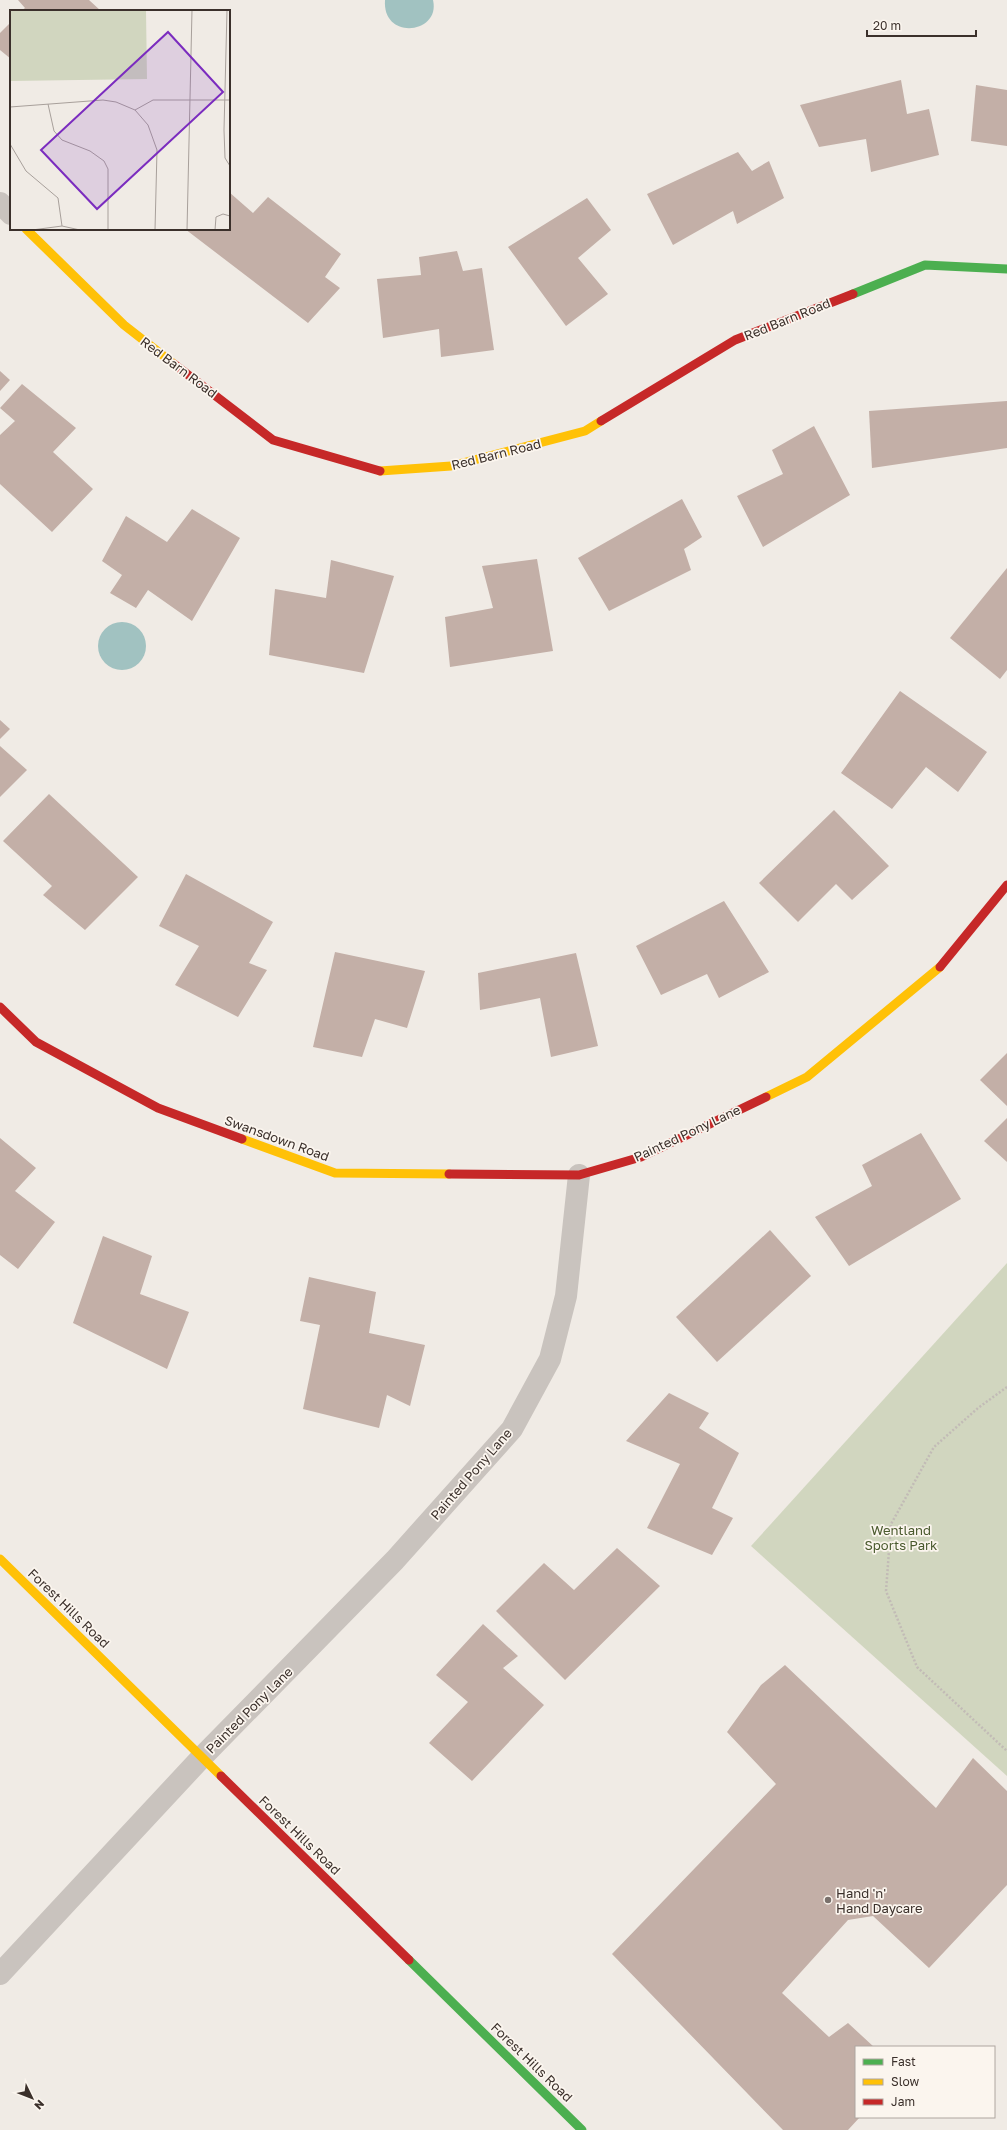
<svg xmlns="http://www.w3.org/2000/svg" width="1007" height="2130" viewBox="0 0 1007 2130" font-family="'Golos Text',sans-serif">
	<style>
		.green { fill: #d1d6bf }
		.water { fill: #a1c2c1 }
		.building { fill: #c3afa7 }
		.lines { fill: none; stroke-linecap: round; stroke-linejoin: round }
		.path { stroke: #c2bbb6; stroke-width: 2.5; stroke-dasharray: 2 2; stroke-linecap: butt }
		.street { stroke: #c9c3be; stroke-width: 22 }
		.fast { stroke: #4caf50; stroke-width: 9 }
		.slow { stroke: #ffc107; stroke-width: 9 }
		.jam { stroke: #c62828; stroke-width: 9 }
		.poi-dot { fill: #7a716c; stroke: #fbf5ee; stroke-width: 1.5 }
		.labels { text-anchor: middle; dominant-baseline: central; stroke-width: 3.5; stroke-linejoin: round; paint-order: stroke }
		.street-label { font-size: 13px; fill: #3b302b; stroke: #fbf5ee }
		.park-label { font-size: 13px; fill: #4a5a2e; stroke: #fbf5ee }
		.poi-label { font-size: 13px; fill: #3b302b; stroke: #fbf5ee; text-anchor: start }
		.inset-road { fill: none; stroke: #a8a09b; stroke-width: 1 }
		.view { fill: #7b2cbf; fill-opacity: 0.15; stroke: #7b2cbf; stroke-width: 2 }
		.inset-edge { fill: none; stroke: #3b302b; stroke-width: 2 }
	</style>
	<rect width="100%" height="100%" fill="#f0ebe5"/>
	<polygon class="green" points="1007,1263 1007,1776 751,1546"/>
	<g class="water">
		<path d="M385 0H433C441 34 382 41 385 0Z"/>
		<circle cx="122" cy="646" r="24"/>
	</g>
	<g class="building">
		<polygon points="18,0 89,0 101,11 21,11 25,8"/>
		<polygon points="11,22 11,59 0,50 0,33"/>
		<polygon points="901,80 907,114 929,109 939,155 871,172 866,139 819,147 800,105"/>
		<polygon points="976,85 1007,90 1007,146 971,141"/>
		<polygon points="738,152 752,171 769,161 784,198 737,224 733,211 673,245 647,194"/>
		<polygon points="229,192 253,213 268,197 341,254 325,277 340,288 308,323 185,229 229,229"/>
		<polygon points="587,198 611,230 578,258 608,294 566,326 508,247"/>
		<polygon points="457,251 463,271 482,268 494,350 441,357 439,329 383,338 377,279 421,275 419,257"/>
		<polygon points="0,371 10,380 0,391"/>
		<polygon points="22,384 76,428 53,452 93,489 52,532 0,484 0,435 15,421 0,408"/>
		<polygon points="1007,401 1007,448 872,468 869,411"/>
		<polygon points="814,426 850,495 763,547 737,496 783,474 772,450"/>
		<polygon points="682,499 702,537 684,549 691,570 609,611 578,558"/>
		<polygon points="192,509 240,538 192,621 148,590 136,608 110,593 122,575 102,561 126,516 167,542"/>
		<polygon points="537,559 553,651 450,667 445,617 493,608 482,566"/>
		<polygon points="331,560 394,576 364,673 269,655 275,589 326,598"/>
		<polygon points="1007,568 1007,670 1000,679 950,638"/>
		<polygon points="900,691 987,752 958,792 926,767 892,809 841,773"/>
		<polygon points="0,720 10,729 0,739"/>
		<polygon points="0,746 27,770 0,797"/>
		<polygon points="49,794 138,877 85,930 43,895 52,886 3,841"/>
		<polygon points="834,810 889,866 852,900 836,884 798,922 759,883"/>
		<polygon points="186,874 273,922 249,963 267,970 238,1017 175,985 199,946 159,926"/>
		<polygon points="724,901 769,972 719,998 707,974 661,995 636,946"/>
		<polygon points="335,952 425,971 407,1028 375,1019 362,1057 313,1047"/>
		<polygon points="576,953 598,1046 551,1057 540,998 480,1010 478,973"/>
		<polygon points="1007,1053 1007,1106 980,1080"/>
		<polygon points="1007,1118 1007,1162 984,1141"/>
		<polygon points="921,1133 961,1199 849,1266 815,1217 872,1186 862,1165"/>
		<polygon points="0,1138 36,1168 15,1191 55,1222 18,1269 0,1255"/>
		<polygon points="770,1230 811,1276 717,1362 676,1317"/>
		<polygon points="103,1236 152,1256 140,1294 189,1312 167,1369 73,1323"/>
		<polygon points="309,1277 376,1292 369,1333 425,1345 410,1406 387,1395 379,1428 303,1409 320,1325 300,1321"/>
		<polygon points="669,1393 709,1413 699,1428 739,1453 712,1508 733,1518 712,1555 647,1528 680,1464 626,1441"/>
		<polygon points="617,1548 660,1586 565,1680 496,1611 544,1563 574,1590"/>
		<polygon points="483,1624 518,1656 503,1668 544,1705 472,1781 429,1743 468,1702 436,1675"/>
		<polygon points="785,1665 936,1808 973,1758 1007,1791 1007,1885 929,1968 873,1916 848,1920 782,1993 829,2037 848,2023 874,2047 856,2047 856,2117 860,2117 848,2130 783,2130 612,1954 776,1784 727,1732 761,1685"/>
	</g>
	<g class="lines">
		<polyline class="path" points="1007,1387 978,1408 934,1447 891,1524 886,1591 917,1667 1007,1751"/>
		<g class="street">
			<polyline points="0,203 11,214"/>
			<polyline points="0,1974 202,1757 395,1560 512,1429 550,1359 566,1296 579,1175"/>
		</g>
		<g class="fast">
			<polyline points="853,294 925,265 1007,269"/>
			<polyline points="409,1960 582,2130"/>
		</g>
		<g class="slow">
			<polyline points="26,229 124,325 174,364"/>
			<polyline points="380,471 451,466 585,431 601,421"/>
			<polyline points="766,1097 807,1077 940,967"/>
			<polyline points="242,1139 335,1173 449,1174"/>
			<polyline points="0,1559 221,1776"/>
		</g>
		<g class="jam">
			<polyline points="174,364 273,440 380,471"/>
			<polyline points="601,421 735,340 853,294"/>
			<polyline points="940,967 1007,885"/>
			<polyline points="0,1007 36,1042 158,1108 242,1139"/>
			<polyline points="449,1174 579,1175 641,1157 766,1097"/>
			<polyline points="221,1776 409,1960"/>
		</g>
	</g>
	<circle class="poi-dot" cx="828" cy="1900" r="4"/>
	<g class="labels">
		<g class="street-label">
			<text transform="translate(787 319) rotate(-22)">Red Barn Road</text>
			<text transform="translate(179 367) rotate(37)">Red Barn Road</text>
			<text transform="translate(496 454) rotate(-14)">Red Barn Road</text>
			<text transform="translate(687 1133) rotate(-25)">Painted Pony Lane</text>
			<text transform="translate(277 1138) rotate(20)">Swansdown Road</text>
			<text transform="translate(471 1474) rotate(-49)">Painted Pony Lane</text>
			<text transform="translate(69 1608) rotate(44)">Forest Hills Road</text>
			<text transform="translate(249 1710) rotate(-45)">Painted Pony Lane</text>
			<text transform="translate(300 1835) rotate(44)">Forest Hills Road</text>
			<text transform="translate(532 2062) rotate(44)">Forest Hills Road</text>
		</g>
		<g class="park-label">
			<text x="901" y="1530">Wentland<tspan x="901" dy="15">Sports Park</tspan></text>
		</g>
		<g class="poi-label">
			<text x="836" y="1893">Hand 'n'<tspan x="836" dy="15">Hand Daycare</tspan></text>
		</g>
	</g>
	<g transform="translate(10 10)">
		<rect width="220" height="220" fill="#f0ebe5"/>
		<path d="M0 0H160L136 1 137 69 0 71Z" fill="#d1d6bf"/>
		<path class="inset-road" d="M217 0 214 120 215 148 220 156M38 94 44 121 52 130 80 141 94 151 98 159V220M0 97 93 90 106 92 125 100 138 115 147 140 145 220M125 100 143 90H220M0 134 16 161 48 188 52 216M22 220 52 216 70 220M177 220 182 0M205 220 206 207 213 204 220 206"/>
		<path class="view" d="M158 22 213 82 87 199 31 140Z"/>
		<rect width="220" height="220" class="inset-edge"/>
	</g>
	<rect x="855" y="2046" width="140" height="72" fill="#fbf5ee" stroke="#aea6a0"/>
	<rect x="863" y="2059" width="20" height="6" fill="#4caf50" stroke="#aea6a0"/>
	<text x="891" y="2066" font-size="12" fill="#3b302b">Fast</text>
	<rect x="863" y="2079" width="20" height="6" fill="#ffc107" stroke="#aea6a0"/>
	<text x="891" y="2086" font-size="12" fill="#3b302b">Slow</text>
	<rect x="863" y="2099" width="20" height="6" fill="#c62828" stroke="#aea6a0"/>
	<text x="891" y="2106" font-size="12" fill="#3b302b">Jam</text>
	<g transform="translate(32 2098) rotate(133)" stroke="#fbf5ee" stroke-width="3" paint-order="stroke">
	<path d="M0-3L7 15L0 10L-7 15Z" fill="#3b302b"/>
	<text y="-6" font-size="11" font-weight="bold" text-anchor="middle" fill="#3b302b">N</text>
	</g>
	<path d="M867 30v6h109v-6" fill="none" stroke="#3b302b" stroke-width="2"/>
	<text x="873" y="30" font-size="12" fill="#3b302b" stroke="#fbf5ee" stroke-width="3" paint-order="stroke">20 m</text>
</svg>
